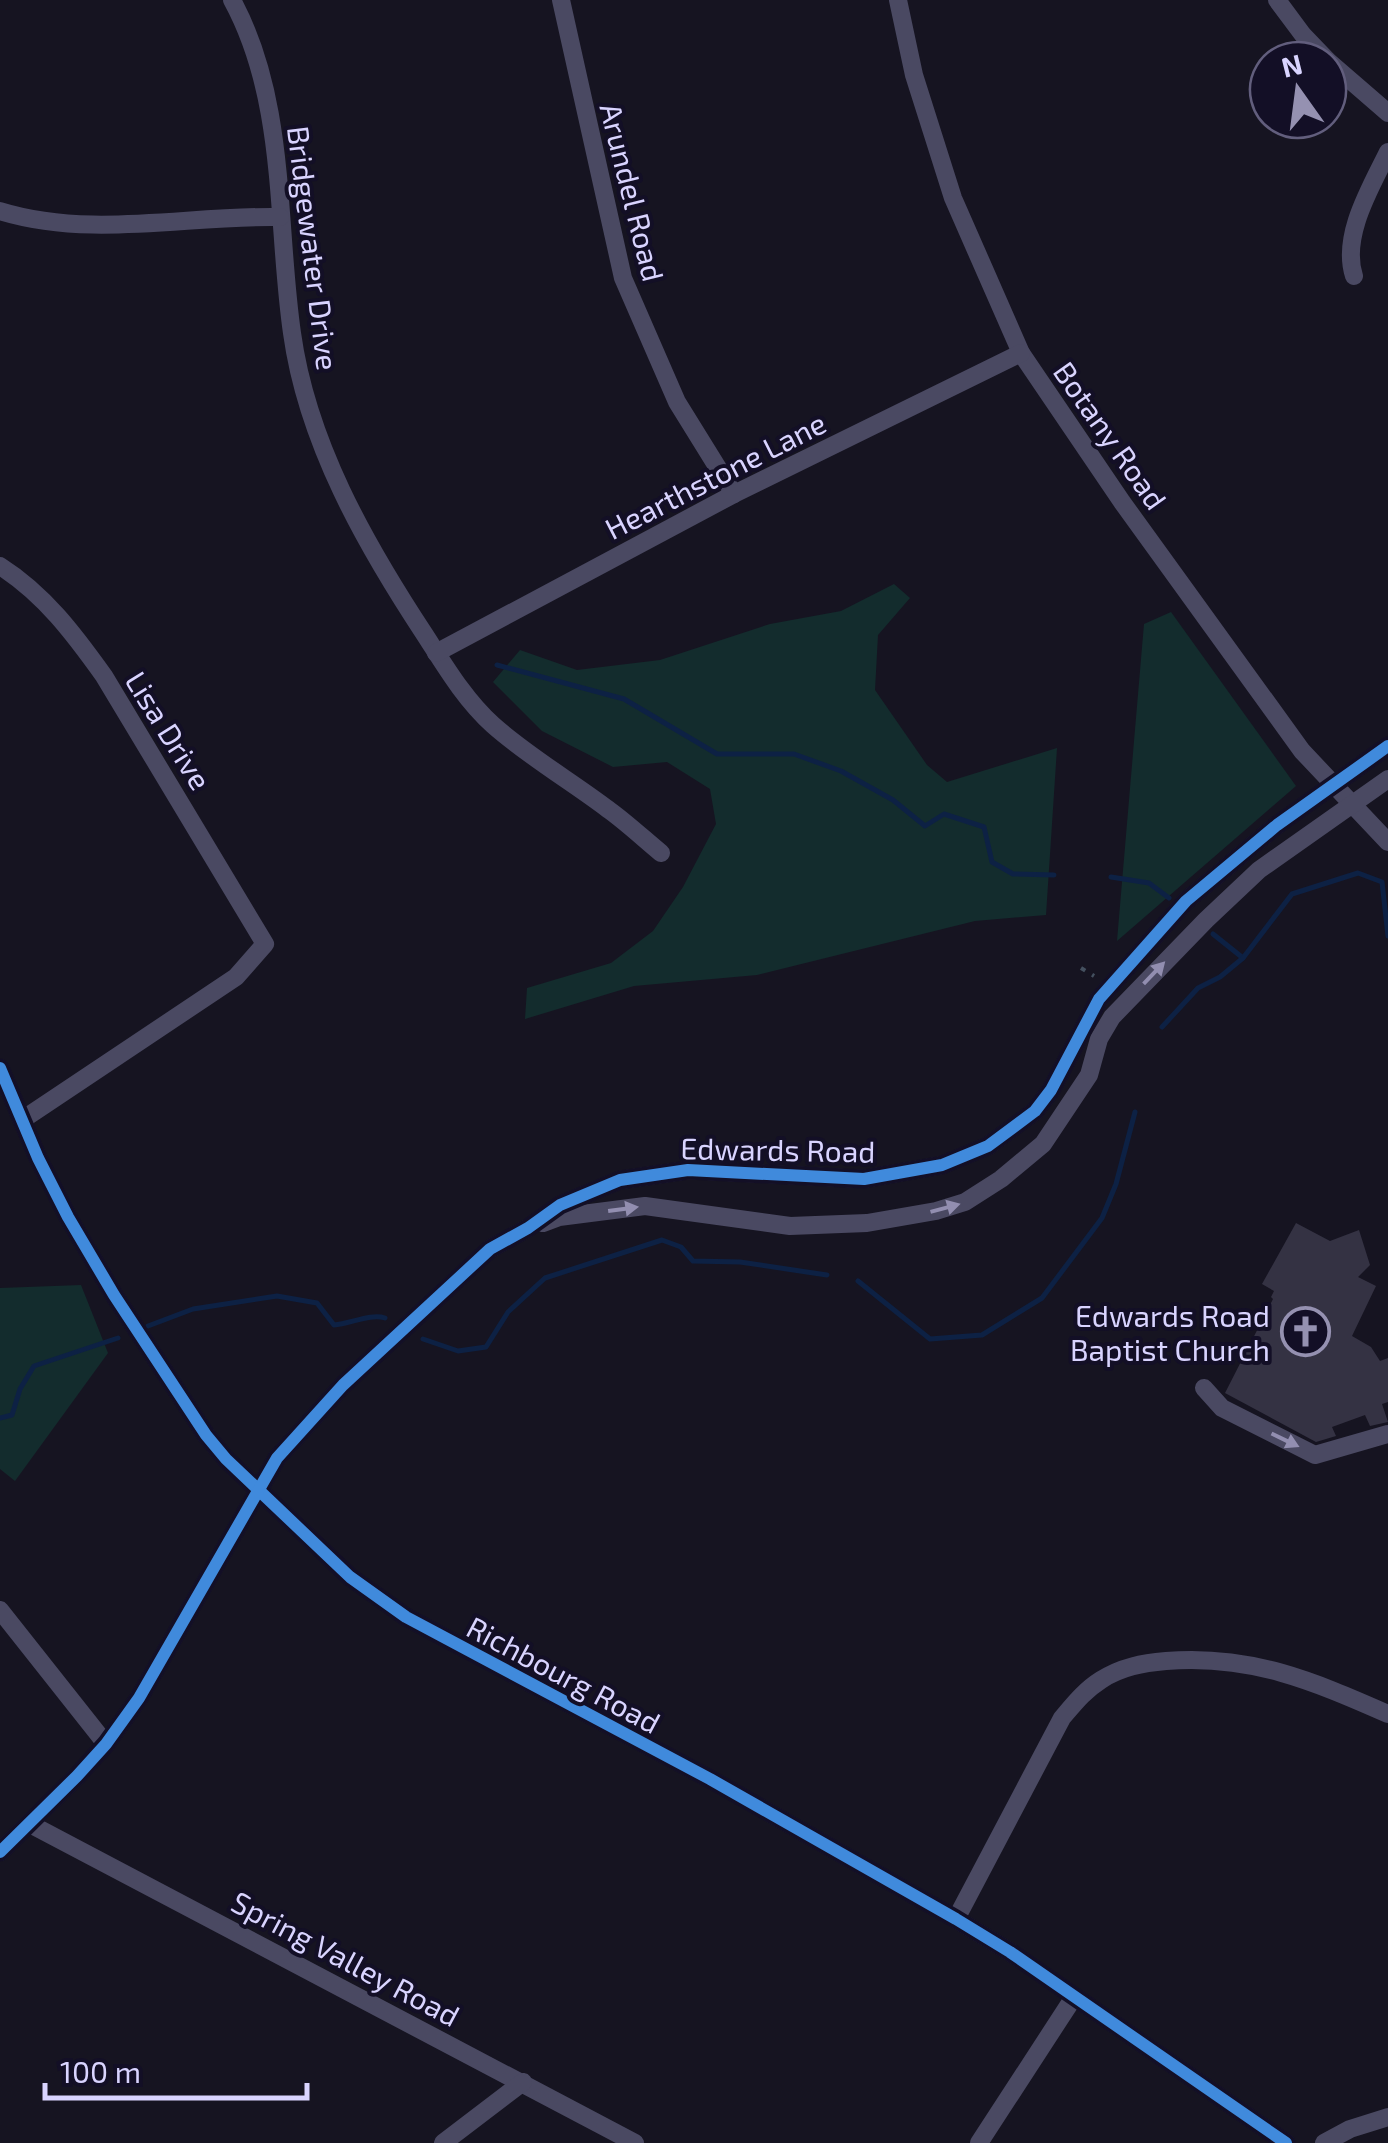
<svg xmlns="http://www.w3.org/2000/svg" width="1388" height="2143" viewBox="0 0 1388 2143" font-family="'Exo 2',sans-serif">
	<style>
		.green { fill: #132c2d }
		.lines { fill: none; stroke-linecap: round; stroke-linejoin: round }
		.stream { stroke: #0d2144; stroke-width: 5 }
		.building { fill: #343243 }
		.path { stroke: #44505f; stroke-width: 4; stroke-dasharray: 5 8; stroke-linecap: butt }
		.minor { stroke: #4a4962; stroke-width: 18 }
		.cycleway-casing { stroke: #130f26; stroke-width: 19 }
		.cycleway { stroke: #408adc; stroke-width: 12 }
		.oneway { fill: #928eb0 }
		.labels { text-anchor: middle; dominant-baseline: central; stroke-width: 8; stroke-linejoin: round; paint-order: stroke }
		.street-label { font-size: 30px; fill: #d9d4ff; stroke: #130f26 }
		.poi-label { font-size: 30px; fill: #d9d4ff; stroke: #130f26; text-anchor: end }
	</style>
	<rect width="100%" height="100%" fill="#161421"/>
	<g class="green">
		<polygon points="894,584 910,598 878,635 875,690 927,765 947,782 1057,748 1046,915 975,921 757,975 634,986 525,1019 527,988 611,963 653,931 683,887 716,824 710,789 667,762 613,767 542,731 493,682 520,650 577,670 660,660 770,624 841,611"/>
		<polygon points="1171,612 1296,786 1117,941 1144,624"/>
		<polygon points="81,1285 108,1353 15,1481 0,1469 0,1288"/>
	</g>
	<g class="lines">
		<g class="stream">
			<polyline points="497,665 624,699 717,754 794,754 841,771 893,800 925,826 944,814 984,827 992,862 1013,874 1054,875"/>
			<polyline points="1111,877 1149,883 1169,898"/>
			<polyline points="1213,934 1243,958"/>
			<polyline points="1162,1027 1198,988 1220,977 1243,958 1292,894 1358,873 1382,882 1388,936"/>
			<polyline points="858,1281 930,1339 982,1335 1042,1298 1102,1218 1116,1184 1135,1112"/>
			<path d="M148 1326 193 1309 277 1296 317 1303 334 1325C350 1324 371 1313 385 1318"/>
			<polyline points="423,1339 458,1351 486,1347 508,1312 545,1278 662,1240 681,1247 693,1261 740,1262 827,1275"/>
			<polyline points="0,1418 12,1415 20,1389 34,1366 118,1338"/>
		</g>
	</g>
	<polygon class="building" points="1296,1223 1330,1241 1359,1230 1370,1265 1358,1277 1376,1286 1352,1336 1371,1347 1380,1361 1388,1358 1388,1402 1382,1404 1388,1422 1370,1426 1365,1415 1332,1427 1336,1436 1316,1442 1225,1393 1273,1299 1271,1297 1274,1291 1262,1284"/>
	<g class="lines">
		<polyline class="path" points="1081,968 1094,976"/>
		<g class="minor">
			<path d="M232 0C287 101 276 222 292 333 307 442 365 544 425 635 445 666 465 700 493 725 529 757 571 781 609 810 627 823 644 839 661 853"/>
			<polyline points="561,0 623,278 677,402 734,494"/>
			<polyline points="898,0 914,75 953,198 1021,353 1122,502 1302,751 1388,842"/>
			<polyline points="1277,0 1303,35 1327,60"/>
			<polyline points="1328,61 1388,113"/>
			<path d="M0 211C91 239 188 215 280 217"/>
			<path d="M1354 276C1341 236 1371 187 1388 152"/>
			<path d="M0 566C44 594 74 634 104 676L265 944 236 977 22 1120"/>
			<polyline points="436,653 734,494 1021,353"/>
			<polyline points="0,1068 38,1158 68,1217 114,1295 206,1435 226,1459 350,1577 406,1617 710,1779 956,1919 1010,1952 1286,2143"/>
			<polyline points="543,1223 559,1217 645,1206 790,1226 867,1223 936,1211 965,1202 1001,1179 1043,1144 1089,1075 1099,1039 1112,1017 1206,920 1259,870 1388,779"/>
			<polyline points="1204,1388 1222,1408 1315,1455 1388,1434"/>
			<polyline points="0,1610 106,1744"/>
			<polyline points="30,1824 635,2143"/>
			<polyline points="0,1852 77,1776 106,1744 139,1698 277,1458 343,1385 490,1249 528,1228 560,1205 620,1180 688,1170 864,1179 942,1165 988,1146 1035,1111 1051,1090 1099,999 1186,901 1277,825 1388,746"/>
			<path d="M956 1919 1062 1718C1074 1704 1085 1690 1101 1680 1121 1667 1143 1663 1166 1661 1250 1654 1313 1681 1388 1714"/>
			<polyline points="443,2143 523,2082"/>
			<polyline points="979,2143 1074,1997"/>
			<polyline points="1324,2143 1350,2129 1388,2117"/>
		</g>
		<defs>
			<g id="cycleway">
				<polyline points="0,1068 38,1158 68,1217 114,1295 206,1435 226,1459 350,1577 406,1617 710,1779 956,1919 1010,1952 1286,2143"/>
				<polyline points="0,1852 77,1776 106,1744 139,1698 277,1458 343,1385 490,1249 528,1228 560,1205 620,1180 688,1170 864,1179 942,1165 988,1146 1035,1111 1051,1090 1099,999 1186,901 1277,825 1388,746"/>
			</g>
		</defs>
		<use href="#cycleway" class="cycleway-casing"/>
		<use href="#cycleway" class="cycleway"/>
	</g>
	<defs><path id="oneway-solid" d="M-6-.8H1V-3.2L6.5 0L1 3.2V.8H-6Z" transform="scale(2.5)"/></defs>
	<g class="oneway">
		<use href="#oneway-solid" transform="translate(1154 973) rotate(-46)"/>
		<use href="#oneway-solid" transform="translate(945 1208) rotate(-15)"/>
		<use href="#oneway-solid" transform="translate(623 1209) rotate(-8)"/>
		<use href="#oneway-solid" transform="translate(1285 1440) rotate(26)"/>
	</g>
	<defs>
		<symbol id="church-ring" viewBox="-11 -11 22 22"><circle r="9.5" fill="#130f26" stroke="#9591b1" stroke-width="1.5"/><path d="M-1.2-6h2.4v3.5h3.3v2.4h-3.3V6h-2.4V-.1h-3.3v-2.4h3.3Z" fill="#9591b1"/></symbol>
	</defs>
	<g fill-rule="evenodd">
		<use href="#church-ring" x="1278" y="1304" width="55" height="55"/>
	</g>
	<g class="labels">
		<g class="street-label">
			<text transform="translate(633 192) rotate(76)">Arundel Road</text>
			<text transform="translate(314 248) rotate(83)">Bridgewater Drive</text>
			<text transform="translate(1111 435) rotate(55)">Botany Road</text>
			<text transform="translate(715 475) rotate(-27)">Hearthstone Lane</text>
			<text transform="translate(169 730) rotate(58)">Lisa Drive</text>
			<text transform="translate(778 1149) rotate(1)">Edwards Road</text>
			<text transform="translate(564 1674) rotate(28)">Richbourg Road</text>
			<text transform="translate(346 1958) rotate(28)">Spring Valley Road</text>
		</g>
		<g class="poi-label">
			<text x="1270" y="1315">Edwards Road<tspan x="1270" dy="34">Baptist Church</tspan></text>
		</g>
	</g>
	<g transform="translate(1298 90) rotate(346)"><circle r="48" fill="#130f26" stroke="#625e7d" stroke-width="2.5"/>
	<path d="M0-8L18 38L0 25L-18 38Z" fill="#9591b1"/>
	<text y="-15" font-size="28" font-weight="bold" text-anchor="middle" fill="#d9d4ff">N</text>
	</g>
	<path d="M45 2083v15h262v-15" fill="none" stroke="#d9d4ff" stroke-width="5"/>
	<text x="60" y="2083" font-size="30" fill="#d9d4ff" stroke="#130f26" stroke-width="8" paint-order="stroke">100 m</text>
</svg>
